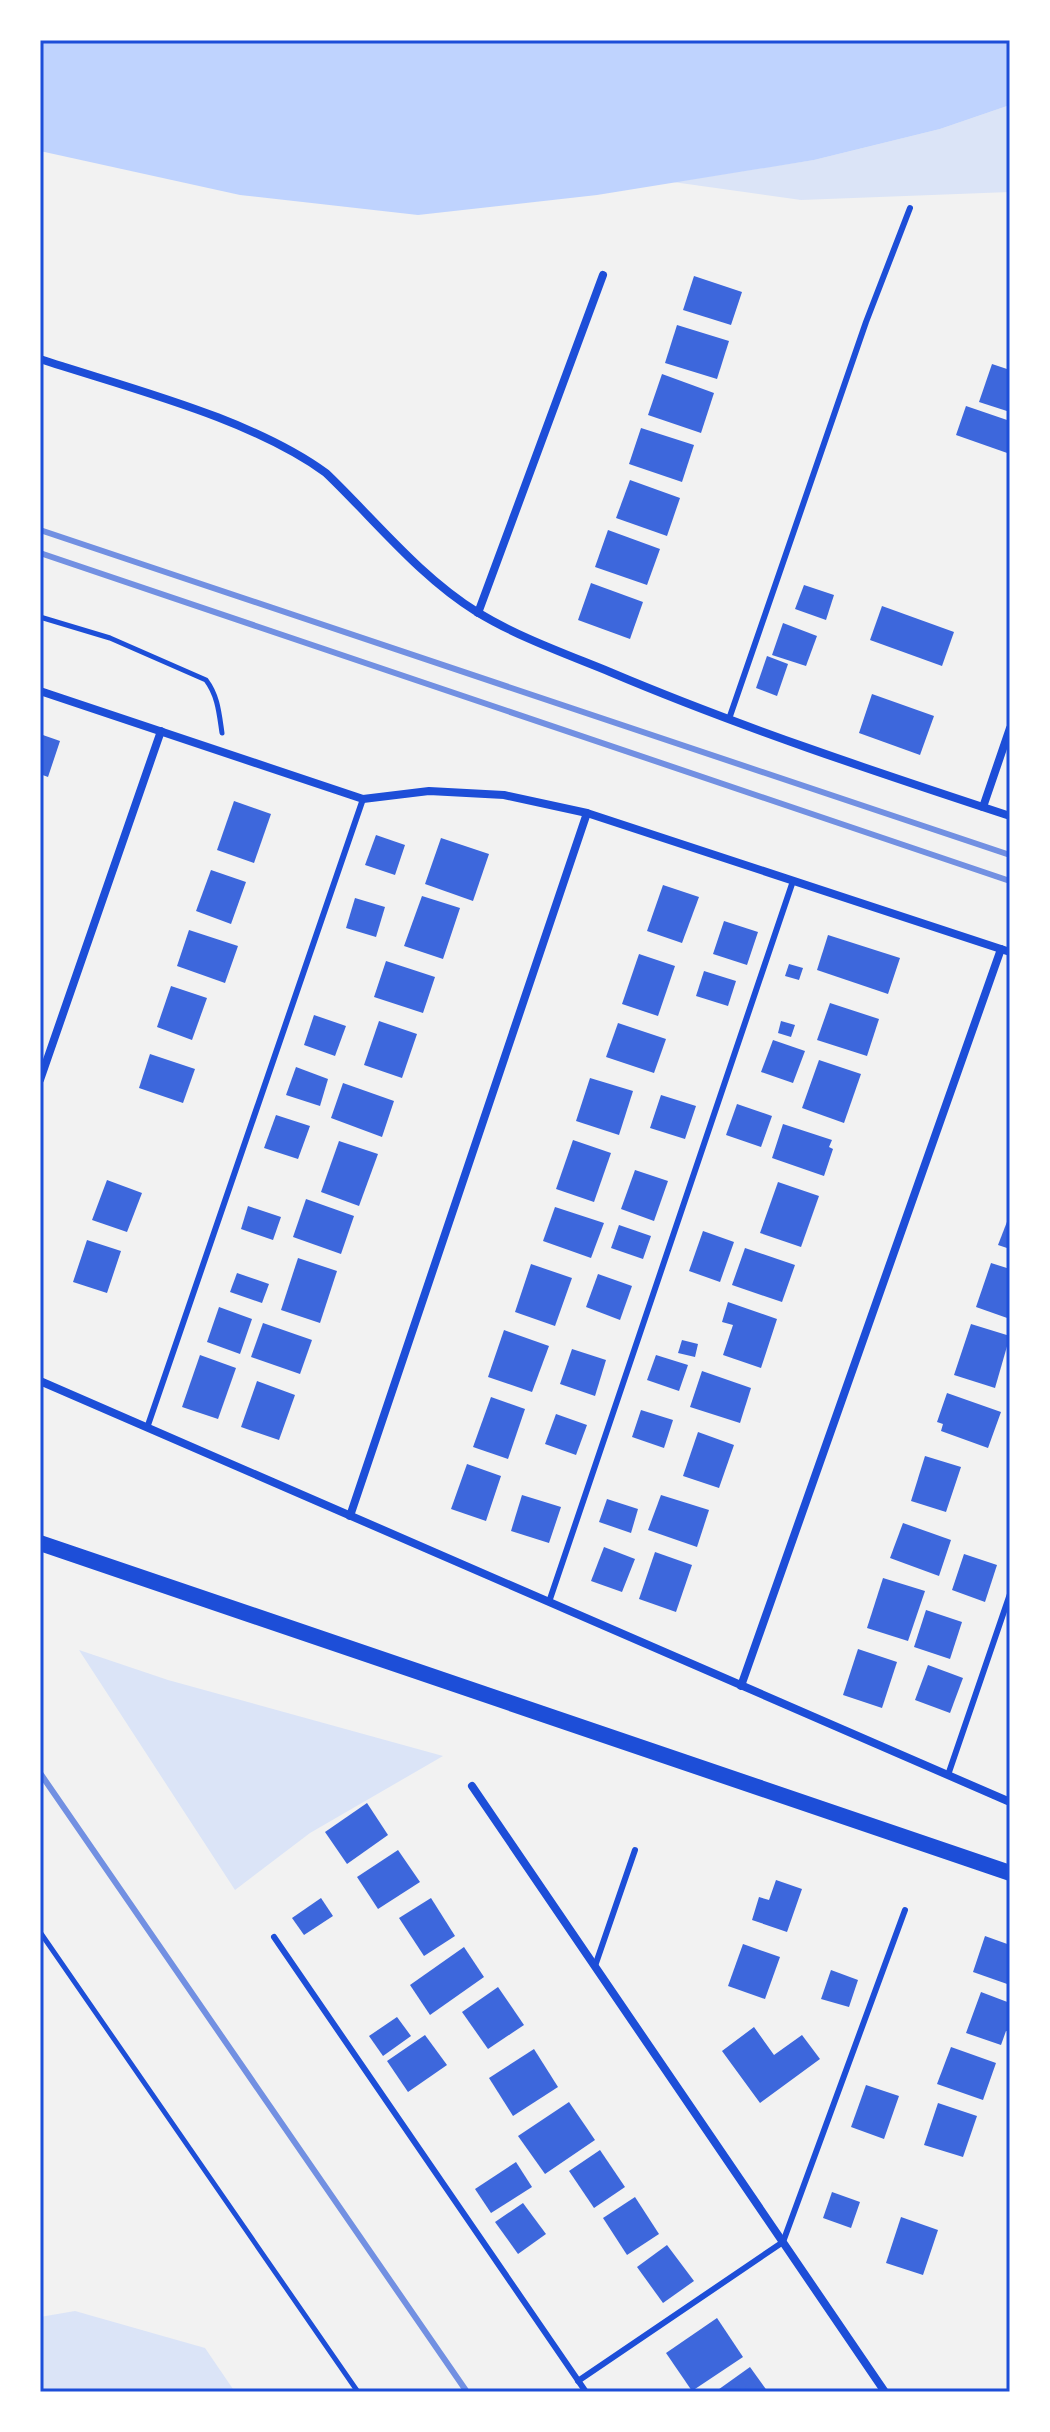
<svg xmlns="http://www.w3.org/2000/svg" width="1050" height="2432" viewBox="0 0 1050 2432" font-family="Jost,sans-serif">
	<style>
		.green { fill: #dbe4f7 }
		.water { fill: #bfd3fe }
		.building { fill: #3d67dc }
		.lines { fill: none; stroke-linecap: round; stroke-linejoin: round }
		.path { stroke: #1d4ed8; stroke-width: 5 }
		.service { stroke: #1d4ed8; stroke-width: 6 }
		.minor { stroke: #1d4ed8; stroke-width: 8 }
		.secondary { stroke: #1d4ed8; stroke-width: 16 }
		.rail { stroke: #7290e2; stroke-width: 6 }
		.neatline { fill: none; stroke: #1d4ed8; stroke-width: 3 }
	</style>
	<rect width="100%" height="100%" fill="#f2f2f2"/>
	<g class="green">
		<polygon points="1010,105 1010,192 801,200 673,182 814,160 940,129"/>
		<polygon points="79,1650 168,1680 443,1756 310,1833 235,1890"/>
		<polygon points="75,2311 205,2348 235,2392 40,2392 40,2317"/>
	</g>
	<polygon class="water" points="40,40 1010,40 1010,105 940,129 814,160 597,195 418,215 240,195 40,151"/>
	<g class="building">
		<polygon points="694,276 742,292 731,325 683,310"/>
		<polygon points="677,325 729,341 717,379 665,363"/>
		<polygon points="992,364 1010,370 1010,412 979,402"/>
		<polygon points="662,374 714,393 701,433 648,415"/>
		<polygon points="966,406 1010,421 1010,454 956,435"/>
		<polygon points="641,428 694,445 682,482 629,464"/>
		<polygon points="630,480 680,498 667,536 616,518"/>
		<polygon points="608,530 660,549 647,585 595,567"/>
		<polygon points="591,583 643,602 630,639 578,620"/>
		<polygon points="804,585 834,595 826,620 795,609"/>
		<polygon points="882,606 954,632 942,666 870,640"/>
		<polygon points="783,623 817,636 806,666 772,655"/>
		<polygon points="767,656 788,664 777,696 756,688"/>
		<polygon points="872,694 934,716 920,755 859,733"/>
		<polygon points="40,734 60,741 48,777 40,774"/>
		<polygon points="234,801 271,814 254,863 217,850"/>
		<polygon points="376,835 405,845 395,875 365,865"/>
		<polygon points="441,838 489,854 473,901 425,884"/>
		<polygon points="211,870 246,882 231,924 196,911"/>
		<polygon points="663,885 699,897 682,943 647,931"/>
		<polygon points="422,896 460,908 443,959 404,946"/>
		<polygon points="355,898 385,907 376,937 346,928"/>
		<polygon points="724,921 758,932 747,965 713,954"/>
		<polygon points="189,930 238,946 225,983 177,966"/>
		<polygon points="828,935 900,958 888,994 817,970"/>
		<polygon points="639,954 675,966 658,1016 622,1004"/>
		<polygon points="386,961 435,977 423,1013 374,997"/>
		<polygon points="789,964 803,968 799,980 785,976"/>
		<polygon points="704,971 736,981 728,1006 696,996"/>
		<polygon points="171,986 207,998 192,1040 157,1027"/>
		<polygon points="830,1003 879,1019 867,1056 817,1040"/>
		<polygon points="314,1015 346,1026 335,1056 304,1045"/>
		<polygon points="379,1021 417,1034 402,1078 364,1065"/>
		<polygon points="781,1021 795,1025 791,1037 778,1033"/>
		<polygon points="618,1023 666,1039 654,1073 606,1057"/>
		<polygon points="773,1040 805,1051 793,1083 761,1072"/>
		<polygon points="150,1054 195,1069 183,1103 139,1088"/>
		<polygon points="819,1060 861,1074 844,1123 802,1108"/>
		<polygon points="296,1067 328,1079 320,1106 286,1095"/>
		<polygon points="590,1078 633,1091 619,1135 576,1121"/>
		<polygon points="343,1083 394,1101 382,1137 331,1118"/>
		<polygon points="661,1095 696,1106 685,1139 650,1128"/>
		<polygon points="737,1104 772,1116 761,1147 726,1135"/>
		<polygon points="276,1115 310,1126 298,1159 264,1148"/>
		<polygon points="783,1124 832,1140 829,1147 833,1149 824,1176 772,1158"/>
		<polygon points="573,1140 611,1153 594,1202 556,1189"/>
		<polygon points="339,1141 378,1154 359,1206 321,1192"/>
		<polygon points="635,1170 668,1181 654,1221 621,1209"/>
		<polygon points="107,1180 142,1193 127,1232 92,1220"/>
		<polygon points="778,1182 819,1196 801,1247 760,1233"/>
		<polygon points="306,1199 354,1216 341,1254 293,1237"/>
		<polygon points="248,1206 281,1217 273,1240 241,1229"/>
		<polygon points="555,1207 604,1223 591,1258 543,1241"/>
		<polygon points="1010,1214 1010,1249 998,1245"/>
		<polygon points="619,1225 651,1236 643,1259 611,1248"/>
		<polygon points="703,1231 734,1242 720,1282 689,1271"/>
		<polygon points="87,1240 121,1251 107,1293 73,1282"/>
		<polygon points="745,1248 795,1265 782,1302 732,1285"/>
		<polygon points="298,1258 337,1271 320,1323 281,1310"/>
		<polygon points="991,1263 1010,1269 1010,1319 976,1307"/>
		<polygon points="531,1264 572,1278 555,1326 515,1312"/>
		<polygon points="237,1273 269,1284 262,1303 230,1292"/>
		<polygon points="598,1274 632,1286 620,1320 586,1307"/>
		<polygon points="728,1302 777,1319 761,1368 723,1355 733,1325 722,1322"/>
		<polygon points="219,1307 252,1319 240,1354 207,1342"/>
		<polygon points="263,1323 312,1340 300,1374 251,1357"/>
		<polygon points="971,1324 1010,1336 995,1388 954,1375"/>
		<polygon points="504,1330 549,1346 532,1392 488,1377"/>
		<polygon points="682,1340 698,1344 695,1357 678,1353"/>
		<polygon points="572,1349 606,1360 595,1396 560,1384"/>
		<polygon points="200,1355 236,1368 218,1419 182,1407"/>
		<polygon points="656,1355 688,1365 679,1391 647,1380"/>
		<polygon points="702,1371 751,1388 740,1423 690,1407"/>
		<polygon points="257,1381 295,1395 279,1440 241,1427"/>
		<polygon points="947,1393 1001,1412 988,1448 941,1431 943,1424 937,1422"/>
		<polygon points="491,1397 525,1409 508,1459 473,1447"/>
		<polygon points="641,1410 673,1420 664,1448 632,1437"/>
		<polygon points="556,1414 587,1425 576,1455 545,1444"/>
		<polygon points="698,1432 734,1445 719,1488 683,1476"/>
		<polygon points="925,1456 961,1467 946,1512 911,1501"/>
		<polygon points="467,1464 501,1476 486,1521 451,1509"/>
		<polygon points="522,1495 561,1507 549,1543 511,1531"/>
		<polygon points="661,1495 709,1510 697,1547 648,1530"/>
		<polygon points="607,1499 638,1509 631,1533 599,1522"/>
		<polygon points="903,1523 951,1540 939,1576 890,1558"/>
		<polygon points="604,1547 635,1559 622,1592 591,1581"/>
		<polygon points="655,1552 692,1565 676,1612 639,1599"/>
		<polygon points="964,1554 997,1565 985,1602 952,1590"/>
		<polygon points="883,1578 925,1591 908,1641 867,1628"/>
		<polygon points="926,1610 962,1622 950,1659 914,1647"/>
		<polygon points="858,1649 897,1662 882,1708 843,1695"/>
		<polygon points="928,1665 963,1678 950,1713 915,1700"/>
		<polygon points="367,1803 388,1835 347,1864 325,1832"/>
		<polygon points="398,1850 420,1882 378,1909 357,1877"/>
		<polygon points="776,1880 802,1889 787,1932 752,1920 759,1897 769,1900"/>
		<polygon points="321,1898 333,1916 304,1935 292,1918"/>
		<polygon points="431,1898 455,1936 424,1956 399,1918"/>
		<polygon points="985,1936 1010,1945 1010,1985 973,1972"/>
		<polygon points="743,1944 780,1957 765,1999 728,1986"/>
		<polygon points="464,1947 484,1977 430,2015 410,1985"/>
		<polygon points="831,1970 858,1980 849,2007 821,1999"/>
		<polygon points="498,1987 524,2025 488,2049 462,2012"/>
		<polygon points="981,1992 1010,2003 1010,2032 1006,2031 1001,2045 966,2033"/>
		<polygon points="397,2017 411,2036 383,2056 369,2036"/>
		<polygon points="754,2027 774,2055 802,2035 820,2059 760,2103 722,2051"/>
		<polygon points="425,2035 447,2065 408,2092 387,2061"/>
		<polygon points="951,2047 996,2063 983,2100 937,2084"/>
		<polygon points="534,2049 558,2087 513,2116 489,2078"/>
		<polygon points="866,2085 899,2096 884,2139 851,2127"/>
		<polygon points="569,2102 595,2140 545,2174 518,2136"/>
		<polygon points="938,2103 977,2116 963,2157 924,2145"/>
		<polygon points="600,2150 625,2187 594,2208 569,2171"/>
		<polygon points="516,2162 532,2187 491,2213 475,2189"/>
		<polygon points="832,2192 860,2202 851,2228 823,2218"/>
		<polygon points="635,2197 659,2234 627,2255 603,2218"/>
		<polygon points="523,2203 546,2234 518,2254 495,2222"/>
		<polygon points="901,2217 938,2230 923,2275 886,2263"/>
		<polygon points="667,2245 694,2281 663,2303 637,2267"/>
		<polygon points="717,2318 743,2357 692,2391 666,2353"/>
		<polygon points="750,2367 768,2392 715,2392"/>
	</g>
	<g class="lines">
		<g class="path">
			<path d="M40 617 110 638 206 680C218 696 219 713 222 733"/>
			<polyline points="40,1932 358,2392"/>
		</g>
		<g class="service">
			<polyline points="729,719 866,322 910,208"/>
			<polyline points="147,1428 363,799"/>
			<polyline points="549,1602 793,881"/>
			<polyline points="948,1775 1010,1594"/>
			<polyline points="274,1937 586,2392"/>
			<polyline points="595,1966 635,1850"/>
			<polyline points="578,2381 783,2242 905,1910"/>
		</g>
		<g class="minor">
			<path d="M40 359C128 388 251 418 326 473 375 520 419 576 477 612 518 637 566 654 610 672 740 727 876 772 1010 816"/>
			<polyline points="478,613 603,275"/>
			<polyline points="40,691 363,799 429,791 504,795 587,813 1010,952"/>
			<polyline points="983,807 1010,728"/>
			<polyline points="40,1080 161,731"/>
			<polyline points="40,1381 1010,1802"/>
			<polyline points="350,1516 587,813"/>
			<polyline points="741,1686 1001,949"/>
			<polyline points="472,1786 885,2392"/>
		</g>
		<polyline class="secondary" points="40,1543 1010,1873"/>
		<g class="rail">
			<polyline points="40,530 1010,855"/>
			<polyline points="40,553 1010,881"/>
			<polyline points="40,1773 467,2392"/>
		</g>
	</g>
	<rect width="1050" height="2432" fill="none" stroke="#ffffff" stroke-width="84"/>
	<rect x="42" y="42" width="966" height="2348" class="neatline"/>
</svg>
